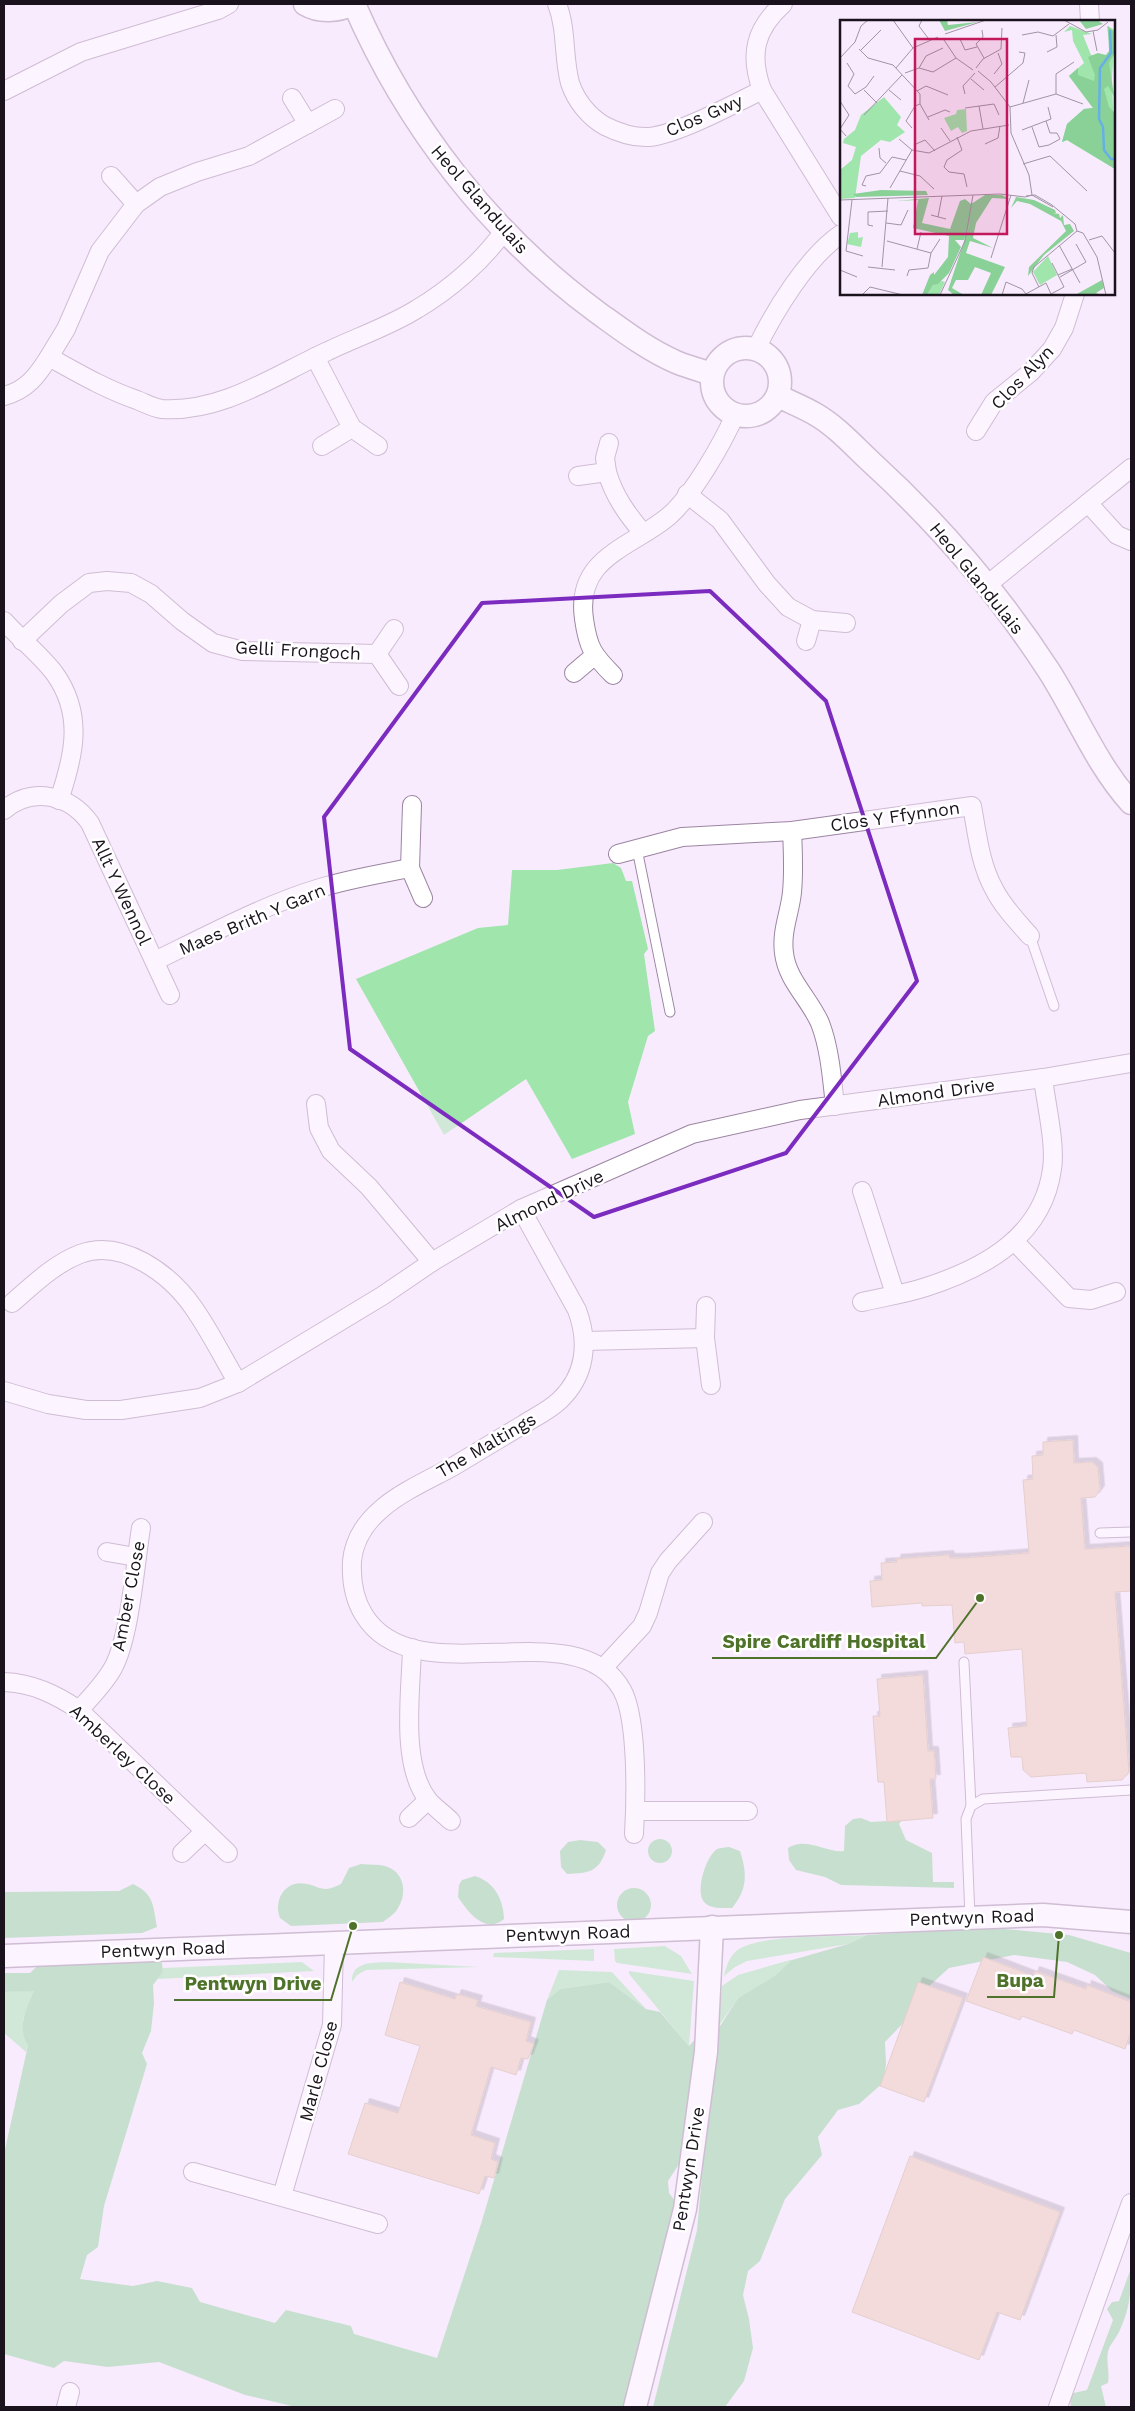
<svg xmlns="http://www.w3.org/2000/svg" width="1135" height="2411" viewBox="0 0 1135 2411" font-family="'Work Sans',sans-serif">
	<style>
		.green { fill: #9fe5ac }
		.forest { fill: #8ad198 }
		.building { fill: #e8c7b0; stroke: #ccac95; filter: url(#shadow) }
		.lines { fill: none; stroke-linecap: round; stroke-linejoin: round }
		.service-casing { stroke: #9b85a1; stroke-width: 11 }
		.minor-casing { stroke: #9b85a1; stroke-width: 20 }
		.tertiary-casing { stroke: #9b85a1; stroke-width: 25 }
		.service { stroke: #fff; stroke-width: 9 }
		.minor { stroke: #fff; stroke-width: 18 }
		.tertiary { stroke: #fff; stroke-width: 22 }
		.marked { fill: none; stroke: #7b2cbf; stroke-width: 4; stroke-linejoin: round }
		.labels { text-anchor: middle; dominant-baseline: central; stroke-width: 5; stroke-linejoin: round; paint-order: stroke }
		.street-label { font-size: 18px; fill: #1a121c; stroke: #fff }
		.inset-river { fill: none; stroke: #65b0e5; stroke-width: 2.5 }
		.inset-road { fill: none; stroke: #a094a4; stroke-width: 1 }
		.view { fill: #c2185b; fill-opacity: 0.15; stroke: #c2185b; stroke-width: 2.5 }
		.inset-edge { fill: none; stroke: #1a121c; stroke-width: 2.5 }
		.leader { fill: none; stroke: #4f722a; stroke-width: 2 }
		.callout-dot { fill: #4f722a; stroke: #fff; stroke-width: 2 }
		.callout-label { font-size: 19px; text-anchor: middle; font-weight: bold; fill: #4f722a; stroke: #fff; stroke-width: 5; stroke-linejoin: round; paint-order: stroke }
	</style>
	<defs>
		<filter id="shadow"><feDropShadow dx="4.5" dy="-4.5" stdDeviation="0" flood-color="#0004"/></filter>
	</defs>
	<rect width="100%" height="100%" fill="#f9ebfe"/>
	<g class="green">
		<polygon points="613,863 621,868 626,881 632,881 648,949 644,954 655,1031 648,1036 628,1102 635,1134 572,1159 526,1079 444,1135 356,979 478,928 508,925 512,870 557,870"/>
		<path d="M867 1935 848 1944 747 1961 735 1967 724 1976C726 1966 730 1955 739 1949 763 1934 836 1937 867 1935Z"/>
		<polygon points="665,1946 681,1956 692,1974 617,1963 615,1961 614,1949"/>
		<polygon points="594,1949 594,1961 493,1957 494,1953"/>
		<polygon points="790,1960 806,1960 738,1998 718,2027 722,1986 738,1975"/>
		<polygon points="302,1962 314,1971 158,1979 163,1968"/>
		<path d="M386 1962 480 1967 366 1970 357 1975 352 1982C351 1962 371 1963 386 1962Z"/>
		<polygon points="559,1970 612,1972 646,2009 609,1982 560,1989 547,2000"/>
		<polygon points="629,1971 694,1981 689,2046 629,1974"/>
		<polygon points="35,1990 23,2019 28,2045 26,2052 4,2033 4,1992"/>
	</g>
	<g class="forest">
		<path d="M861 1818 871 1822 902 1820 899 1824 906 1840 932 1853 933 1882H954V1888L841 1885 825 1877 796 1870 789 1860 788 1848C806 1836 826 1853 844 1851L845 1826 853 1819Z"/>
		<circle cx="660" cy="1851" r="12"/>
		<path d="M580 1840 598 1842 606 1850C599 1872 589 1873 567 1874L561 1867 560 1851 568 1842Z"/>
		<path d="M729 1847 740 1851C747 1873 748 1889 732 1908 723 1908 711 1909 705 1903 694 1893 706 1856 717 1849 720 1848 726 1847 729 1847Z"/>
		<path d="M361 1864C369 1865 378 1864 385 1866 404 1871 408 1893 398 1908 395 1914 388 1918 383 1922L291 1926 280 1918C273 1899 286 1879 307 1884 314 1885 319 1889 326 1889 331 1889 336 1886 341 1884L349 1868Z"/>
		<path d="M475 1876C494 1882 503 1898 504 1919 485 1935 468 1912 458 1897L459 1885 462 1880Z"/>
		<path d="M133 1884C154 1894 153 1905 157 1927L142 1933 4 1938V1892L119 1891Z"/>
		<circle cx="634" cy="1905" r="17"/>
		<path d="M956 1929H1005L1069 1935 1131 1953V1999L1112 1991 1095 1975 1067 1962 1014 1955 949 1968 926 1989 914 2012 885 2042 886 2063 884 2082 859 2104 838 2110 818 2137 822 2155 785 2199 760 2261 748 2271 743 2295 749 2319 753 2348 744 2381 725 2407H653L697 2230 707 2121 668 2181 669 2193 679 2206 684 2240 681 2270 671 2285 631 2407H296L245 2395 159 2362 108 2367 64 2361 54 2368 4 2354V2154L28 2045C16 2027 27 2008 34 1991L4 1992V1973H30L39 1964 150 1957 162 1963 163 1972 153 1985 154 2003 151 2031 142 2053 147 2064 104 2206 98 2247 87 2255 80 2279 133 2286 157 2281 192 2288 200 2302 275 2323 286 2310 351 2326 354 2334 437 2358 481 2224 547 2000 560 1989 609 1982 646 2009 660 2012 689 2046 697 2037 715 2034 738 1998 775 1976 792 1960 848 1944 867 1935Z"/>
		<path d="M1131 2268C1131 2293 1130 2309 1119 2332 1116 2339 1109 2345 1108 2352 1106 2363 1110 2373 1108 2383L1101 2386 1106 2407H1071L1069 2394 1087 2390 1113 2320 1107 2309 1112 2302 1119 2301Z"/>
	</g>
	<g class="building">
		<polygon points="1073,1440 1074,1463 1092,1462 1098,1467 1100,1490 1095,1497 1081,1498 1085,1549 1131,1546 1131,1591 1115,1592 1129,1772 1122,1780 1087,1782 1086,1773 1031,1777 1023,1770 1022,1757 1011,1757 1008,1728 1027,1726 1022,1649 965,1654 964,1642 955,1643 952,1605 922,1606 922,1603 872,1607 870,1581 882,1580 881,1563 897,1562 896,1559 949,1555 950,1558 963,1558 1029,1553 1023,1480 1033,1479 1032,1456 1043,1455 1043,1442"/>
		<polygon points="923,1675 928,1751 934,1751 936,1779 930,1779 933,1818 887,1822 884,1782 878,1782 873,1716 880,1716 877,1679"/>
		<polygon points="983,1957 1033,1976 1035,1971 1086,1989 1087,1985 1131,2002 1131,2031 1125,2049 1074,2030 1072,2034 1022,2016 1020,2020 966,2001"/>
		<polygon points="400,1982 455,1999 457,1994 478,2000 476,2006 531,2022 526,2041 534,2044 528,2059 521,2058 516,2075 491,2067 471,2135 495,2143 491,2159 498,2162 494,2178 485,2176 479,2194 348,2154 365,2103 398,2113 420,2046 385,2035"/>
		<polygon points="918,1982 963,1998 924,2102 880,2086"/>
		<polygon points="910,2156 1060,2212 1020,2320 997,2312 979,2360 852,2312"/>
	</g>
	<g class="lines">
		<defs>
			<g id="service">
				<polyline points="637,849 670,1012"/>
				<polyline points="1030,936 1054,1006"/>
				<polyline points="1100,1533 1131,1532"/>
				<polyline points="964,1662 971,1806"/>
				<polyline points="970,1917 966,1819 971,1806 983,1799 1131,1790"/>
			</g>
			<g id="minor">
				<path d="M557 4C567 29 563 57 570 83 576 101 589 117 605 126 619 133 633 138 649 137 676 135 736 103 762 90"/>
				<path d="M783 4C755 29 749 55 762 90L841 217"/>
				<polyline points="1089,4 1090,21"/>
				<polyline points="4,91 81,52 218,10 229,4"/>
				<polyline points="292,98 308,124"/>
				<polyline points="111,176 136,204"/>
				<path d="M756 349C774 312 807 257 841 234"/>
				<polyline points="49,357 66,329 100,251 136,204 160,187 197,172 249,156 335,109"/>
				<polyline points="315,357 352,428 378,446"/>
				<path d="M4 396C27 390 37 376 49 357 78 373 105 389 137 400 145 403 153 408 162 409 222 413 275 375 328 351 357 337 390 326 417 309 449 290 482 262 504 231"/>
				<polyline points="976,431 994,402 1031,372 1052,349 1064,328 1075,294"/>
				<polyline points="322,446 352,428"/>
				<path d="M607 472C614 496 627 514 643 533"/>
				<polyline points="578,476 607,472 605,458 609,443"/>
				<polyline points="687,494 720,520 767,584 788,607 812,620 846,623"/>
				<polyline points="1088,503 1117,535 1131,541"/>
				<polyline points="987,585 1131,468"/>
				<path d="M4 621C20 639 41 655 55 674 84 715 74 756 59 800"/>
				<polyline points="22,641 61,604 89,583 107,581 131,583 151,594 182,621 213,643 243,651 377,654 399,686"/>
				<polyline points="806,641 812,620"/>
				<polyline points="377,654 394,629"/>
				<polyline points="574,673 594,656"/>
				<path d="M613 675C593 655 588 648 584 619 575 557 631 548 669 516 693 495 722 444 735 415"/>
				<path d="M4 810C33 786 70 795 90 823L170 995"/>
				<path d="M792 831C793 851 794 872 792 892 790 913 781 931 784 953 787 980 809 998 820 1023 830 1049 832 1079 835 1106"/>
				<path d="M618 854 682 837 792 831 972 806C977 833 980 864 994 889 1003 907 1017 921 1030 936"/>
				<polyline points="410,868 412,805"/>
				<path d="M155 961C206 936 266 904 320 888 349 879 380 874 410 868L423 898"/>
				<polyline points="316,1104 319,1128 331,1151 369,1187 432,1262"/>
				<polyline points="862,1191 895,1294"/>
				<path d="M521 1209 577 1310C589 1342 586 1375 560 1400 550 1410 535 1417 524 1424 501 1438 477 1452 454 1466 414 1488 357 1509 352 1561 351 1580 354 1599 364 1615 415 1698 576 1608 622 1690 638 1719 636 1800 634 1834"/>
				<polyline points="1014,1241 1069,1298 1091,1300 1116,1292"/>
				<path d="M862 1302C883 1297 905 1294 926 1287 985 1268 1043 1236 1052 1169 1056 1145 1046 1104 1043 1078"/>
				<path d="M12 1303C33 1285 54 1264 80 1254 122 1238 170 1274 193 1307 210 1331 223 1358 238 1383"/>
				<polyline points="705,1338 711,1385"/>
				<polyline points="585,1341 705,1338 706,1306"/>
				<polyline points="4,1391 48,1404 86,1410 121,1410 200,1398 238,1383 382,1296 432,1262 521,1209 692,1134 800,1110 1043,1078 1131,1063"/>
				<polyline points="107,1552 136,1557"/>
				<path d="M412 1648C411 1692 400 1764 428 1800 434 1807 444 1814 451 1821"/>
				<polyline points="604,1667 642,1626 648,1613 660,1573 668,1561 703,1522"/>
				<path d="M4 1682C32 1683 55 1694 79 1710L228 1853"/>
				<path d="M79 1710C91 1697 104 1684 113 1668 130 1637 135 1565 141 1528"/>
				<polyline points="636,1811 748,1811"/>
				<polyline points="409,1818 428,1800"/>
				<polyline points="182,1853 205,1831"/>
				<polyline points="193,2172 378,2224"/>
				<polyline points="282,2196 332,2025 334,1943"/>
				<polyline points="66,2407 70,2392"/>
				<polyline points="1058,2407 1131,2203"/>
			</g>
			<g id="tertiary">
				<path d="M305 4C320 13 338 11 354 4"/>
				<path d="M354 4C407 126 490 233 597 312 622 330 648 350 676 362 688 367 700 370 712 374"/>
				<circle cx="746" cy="382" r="34"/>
				<path d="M778 396C790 402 803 407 815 414 836 426 853 445 870 461 938 523 999 594 1049 671 1077 715 1096 764 1131 803"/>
				<polyline points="4,1956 1043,1915 1131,1922"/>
				<polyline points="635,2407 685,2209 706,2052 712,1927"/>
			</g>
		</defs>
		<use href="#service" class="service-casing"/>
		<use href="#minor" class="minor-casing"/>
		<use href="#tertiary" class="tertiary-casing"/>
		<use href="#service" class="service"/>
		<use href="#minor" class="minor"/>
		<use href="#tertiary" class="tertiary"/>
	</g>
	<path d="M0 0H1135V2411H0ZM710 591 826 701 917 981 786 1153 594 1217 350 1049 324 817 482 603Z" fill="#f9ebfe" fill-opacity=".55" fill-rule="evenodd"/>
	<path class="marked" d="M710 591 826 701 917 981 786 1153 594 1217 350 1049 324 817 482 603Z"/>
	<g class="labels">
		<g class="street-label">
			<text transform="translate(704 115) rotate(-23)">Clos Gwy</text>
			<text transform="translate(480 199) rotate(49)">Heol Glandulais</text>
			<text transform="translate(1022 377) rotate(-46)">Clos Alyn</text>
			<text transform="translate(977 578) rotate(51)">Heol Glandulais</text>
			<text transform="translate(298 650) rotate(3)">Gelli Frongoch</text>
			<text transform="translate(895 816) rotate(-8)">Clos Y Ffynnon</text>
			<text transform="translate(122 891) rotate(65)">Allt Y Wennol</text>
			<text transform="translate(252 919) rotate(-23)">Maes Brith Y Garn</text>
			<text transform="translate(936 1092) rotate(-8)">Almond Drive</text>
			<text transform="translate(549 1200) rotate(-26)">Almond Drive</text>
			<text transform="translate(486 1445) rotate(-30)">The Maltings</text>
			<text transform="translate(128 1596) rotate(-79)">Amber Close</text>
			<text transform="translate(123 1754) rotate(43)">Amberley Close</text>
			<text transform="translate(972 1917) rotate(-2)">Pentwyn Road</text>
			<text transform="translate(568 1933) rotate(-2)">Pentwyn Road</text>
			<text transform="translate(163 1949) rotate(-2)">Pentwyn Road</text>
			<text transform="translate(318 2071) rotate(-75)">Marle Close</text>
			<text transform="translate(688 2169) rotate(-81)">Pentwyn Drive</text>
		</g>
	</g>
	<g transform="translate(840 20)">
		<rect width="275" height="275" fill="#f9ebfe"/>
		<path d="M230 6 252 14 243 15 251 35H266L270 31 267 6 275 10 272 58 275 149 227 120 222 122 227 104 244 89 253 88 229 56 244 43 233 21 232 10 224 12ZM44 77 61 97 57 105 65 112 50 122 41 120 21 136 15 178 0 179V150L12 140 16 127 3 123 4 119 15 110 21 95ZM126 89 127 111 122 113 118 107 111 111 104 98 116 94 117 90ZM18 212V218L23 217 21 227 7 224 10 213ZM208 236 217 255 200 265 193 252ZM102 261 105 262 99 275H87L93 265Z" fill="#9fe5ac"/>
		<path d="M99 0H107L108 5 138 2 105 11ZM239 0H257L263 4 246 9ZM268 6 274 12 275 21 274 34 269 43 274 76 268 66 264 69 269 87 275 93V149L227 120 222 122 227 104 244 89 253 88 229 56 238 48V55L254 61 255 55 248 37 258 33 266 35 269 31ZM41 170 86 171 88 175 16 177 13 174ZM145 175H162L169 179 152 178 136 203 133 218 153 228 130 221 126 233 165 247 151 275H141L151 253 135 247 128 260H116L112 268 124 275H114L108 270 130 203 124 220H115L121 227 109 253 98 264 93 265 87 275H82L90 255 94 252V255L108 237 109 216 73 208 78 180 56 181 89 178 82 203 110 209 120 181 125 179 131 184ZM176 177 194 180 215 190 216 193H213L219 194 220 198 223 195 224 205 230 204 234 211 204 235 188 256 189 247 226 211 221 201 190 184 177 181 171 188ZM262 260 264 268 256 273 261 275H235Z" fill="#8ad198"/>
		<path class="inset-river" d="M270 10 271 33 260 48 259 99 263 107 264 130 271 139H275"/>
		<path class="inset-road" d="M53 0 73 28M82 0 79 6 88 18M224 0 246 12 258 10 268 2M142 10 143 17 136 24 144 38M253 11 257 31M105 14 146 0M182 15 198 12 213 16 229 4M120 19 125 30 137 27M104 20 116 38 133 50M19 29 28 38 53 45 80 74V84M20 31 41 10M207 32 217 27 216 15M0 38 15 22 21 6 28 0M7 43 14 54 8 66 15 74 26 67 34 56M56 48 73 28 98 17M79 48 86 36 103 28M136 48 143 39 161 29 162 8M138 51 151 62 170 87M65 53 79 48 93 52 116 38M154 54 162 44 158 33M131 59 144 70M155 67 183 43 185 33 179 32M24 70 37 83M49 70 61 80M77 71 86 66 108 75M125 74 123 66 135 53M216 74V54L234 42M0 81 9 95 0 109 6 116M183 83 189 60M80 84 89 100M139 86 143 109M170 87 171 113 189 155 192 175M170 87 216 74 243 84M125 88 154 84 159 95M24 95 62 55M88 97 105 90 110 92M192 107 199 127 209 125 220 119 217 113H210L206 101M72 108 66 101 75 86 80 84M101 108 110 121M182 110 211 99 208 87M117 117 122 130 107 140 104 147 109 152 124 154 127 167M59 119 72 130 89 133 131 111 169 105M76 124 85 120 95 131M145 124 158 118 160 106M39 128 40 138 46 143M183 144 210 136 247 171M60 151 80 156 94 169M26 166 22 165 26 156 40 153 52 137 66 140M50 168 72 130M192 175 213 187M186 176 195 175 212 185 235 204 237 211M0 180 160 174 185 177 192 175M12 180 6 231 23 236M91 195 106 199M98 197 102 176M46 203 61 205 68 190M33 206 28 205V192L48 191M237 211 243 213 257 237 266 275M249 220 262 216 275 233M47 221 91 233 88 248 69 250 67 256M219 225 240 263M77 229 81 212M91 233 100 219M151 238 171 175M28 247 55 250M42 247 48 178M0 250 17 257M218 255 232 249M220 257 246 242 236 224M199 267 192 253 194 247 237 211M22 275 30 267 63 275M100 275 125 221 133 175M162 275 166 262 182 269 186 274M184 275 206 263 211 274 224 267 212 243"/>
		<path class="view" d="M75 19H167V214H75Z"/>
		<rect width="275" height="275" class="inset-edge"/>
	</g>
	<path class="leader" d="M980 1598L936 1658H712M1059 1935L1054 1997H987M353 1926L331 2000H174"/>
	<g class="callout-dot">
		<circle cx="980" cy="1598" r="5"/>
		<circle cx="1059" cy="1935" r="5"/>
		<circle cx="353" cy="1926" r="5"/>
	</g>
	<g class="callout-label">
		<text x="824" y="1648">Spire Cardiff Hospital</text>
		<text x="1020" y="1987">Bupa</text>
		<text x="253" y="1990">Pentwyn Drive</text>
	</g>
	<rect width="1135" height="2411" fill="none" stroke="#1a121c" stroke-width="10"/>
</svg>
